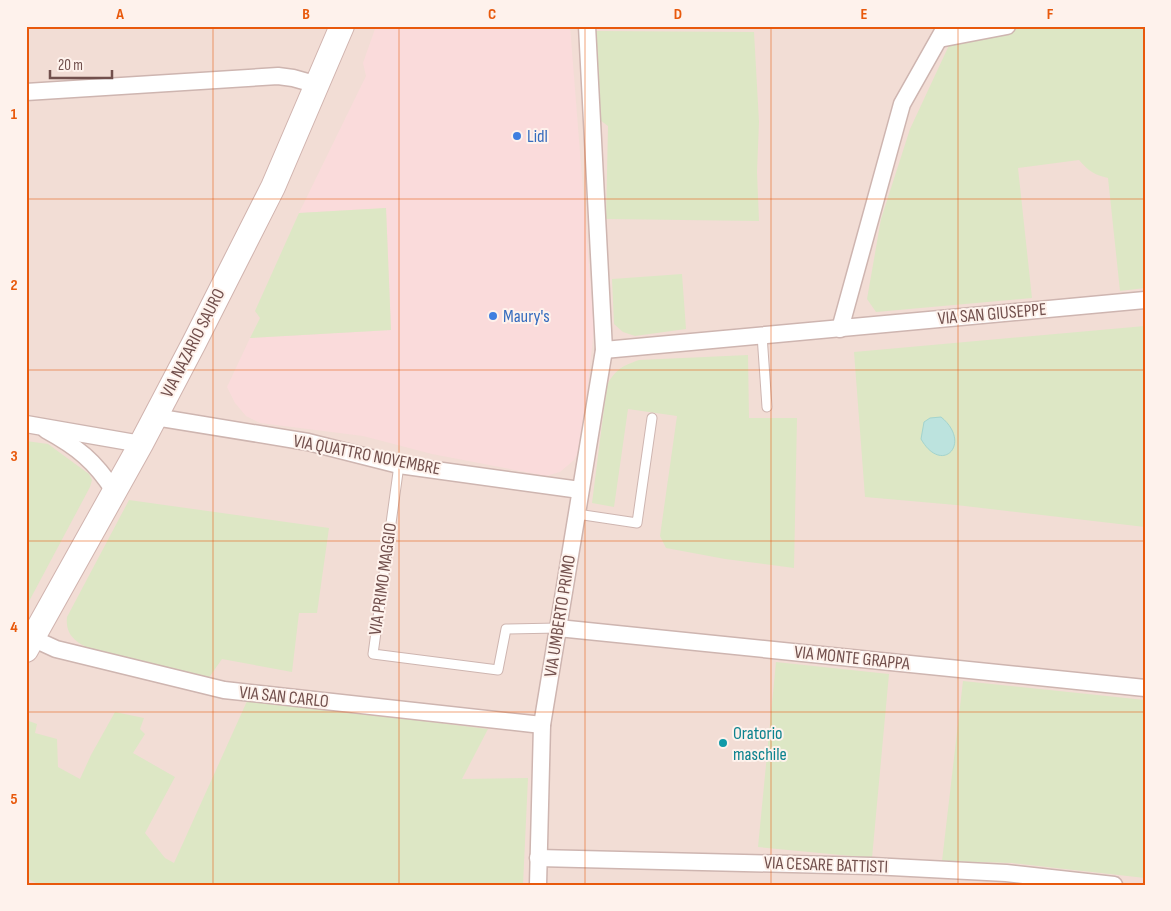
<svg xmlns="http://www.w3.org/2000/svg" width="1171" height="911" viewBox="0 0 1171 911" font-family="'Sofia Sans Condensed',sans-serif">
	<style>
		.residential { fill: #f2ddd5 }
		.commercial { fill: #fadbdb }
		.green { fill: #dde7c5 }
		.water { fill: #bce3de; stroke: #a3d4ce }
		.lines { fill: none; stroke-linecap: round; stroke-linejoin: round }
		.lane-casing { stroke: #ceb5b0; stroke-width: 11 }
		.street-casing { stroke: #ceb5b0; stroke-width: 19 }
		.secondary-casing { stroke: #d0b3ae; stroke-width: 26 }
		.lane { stroke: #fff; stroke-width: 9 }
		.street { stroke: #fff; stroke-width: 16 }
		.secondary { stroke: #fff; stroke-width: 24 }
		.grid { fill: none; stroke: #e8590c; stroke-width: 1; stroke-opacity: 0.55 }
		.shop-dot { fill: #3f7fe0; stroke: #fef2ec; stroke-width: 2 }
		.culture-dot { fill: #0f9aa8; stroke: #fef2ec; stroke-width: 2 }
		.labels { text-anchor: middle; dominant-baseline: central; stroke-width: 4; stroke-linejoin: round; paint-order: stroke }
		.shop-label { font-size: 18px; fill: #366cbe; stroke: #fef2ec; text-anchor: start }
		.street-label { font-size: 18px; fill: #72504d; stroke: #fef2ec }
		.culture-label { font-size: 18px; fill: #0d838f; stroke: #fef2ec; text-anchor: start }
		.neatline { fill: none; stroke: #e8590c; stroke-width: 2 }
		.grid-label { font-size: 16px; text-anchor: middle; font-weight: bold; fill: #e8590c }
	</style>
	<rect width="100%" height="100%" fill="#fbede6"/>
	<rect class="residential" x="26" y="26" width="1119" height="859"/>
	<polygon class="commercial" points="376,26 570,26 594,329 581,447 574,460 560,472 546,476 432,454 363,436 260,423 246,416 235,403 227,387 250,338 391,330 386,208 299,213 366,76 363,63"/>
	<g class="green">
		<path d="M958 26H1145V288L1120 291 1108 178C1095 175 1088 171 1079 160L1018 168 1032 298 876 312 867 299 881 219 910 129Z"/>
		<polygon points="594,31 754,32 759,122 757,172 759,221 606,219 608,126 596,117"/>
		<polygon points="386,208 391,330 250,338 260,318 255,311 299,213"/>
		<polygon points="682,274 686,329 635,336 623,332 614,324 612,279"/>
		<polygon points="1145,326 1145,527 956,505 865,497 854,352"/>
		<path d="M748 355 749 418H797L794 568 725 559 666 548 660 536 677 416 628 409 614 507 592 503 607 385C616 369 622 366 639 360Z"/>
		<polygon points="26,441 48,444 89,474 92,480 90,487 26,607"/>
		<path d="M129 500 329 528 317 613H299L292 672 222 659 208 679 94 651C78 643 65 637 67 617Z"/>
		<polygon points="776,662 889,674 872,858 758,847"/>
		<polygon points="963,681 1145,700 1145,878 1012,863 942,861"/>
		<polygon points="248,699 488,729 462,779 528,778 523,885 40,885 26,878 26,720 37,724 35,733 57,739 58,767 80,779 91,755 115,712 144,718 140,729 145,734 133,753 175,777 145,833 165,858 174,863"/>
	</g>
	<path class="water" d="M941 417C973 443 942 476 921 439L924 422 930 418Z"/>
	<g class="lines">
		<defs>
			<g id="lane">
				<polyline points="762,335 767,407"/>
				<polyline points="399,465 373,654 498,670 506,629 558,628"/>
				<polyline points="577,514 637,523 652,418"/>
			</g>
			<g id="street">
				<polyline points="939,39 1007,26"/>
				<polyline points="26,92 278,76 293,78 318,85"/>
				<polyline points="840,329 902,104 946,26"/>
				<polyline points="604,350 1145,300"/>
				<polyline points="155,417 308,442 399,465 580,490"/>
				<polyline points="26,424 141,444"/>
				<path d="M46 430C77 447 95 461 114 491"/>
				<polyline points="558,628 1145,688"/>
				<polyline points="32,638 56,649 224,690 542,725"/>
				<polyline points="538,858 872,866 1006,873 1114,885"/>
				<polyline points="538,885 542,725 604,350 587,26"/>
			</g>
			<polyline id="secondary" points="26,650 141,444 194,343 273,187 342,26"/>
		</defs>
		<use href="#lane" class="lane-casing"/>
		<use href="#street" class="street-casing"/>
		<use href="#secondary" class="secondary-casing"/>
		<use href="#lane" class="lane"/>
		<use href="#street" class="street"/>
		<use href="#secondary" class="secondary"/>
	</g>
	<path class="grid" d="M213 26V885M399 26V885M585 26V885M771 26V885M958 26V885M26 199H1145M26 370H1145M26 541H1145M26 712H1145"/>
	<g class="shop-dot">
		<circle cx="517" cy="136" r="5"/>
		<circle cx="493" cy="316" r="5"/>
	</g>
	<circle class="culture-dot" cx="723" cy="743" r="5"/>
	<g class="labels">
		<g class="shop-label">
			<text x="527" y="136">Lidl</text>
			<text x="503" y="316">Maury's</text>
		</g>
		<g class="street-label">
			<text transform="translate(992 314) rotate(-5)">VIA SAN GIUSEPPE</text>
			<text transform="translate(193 343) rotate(-63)">VIA NAZARIO SAURO</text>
			<text transform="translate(367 455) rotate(11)">VIA QUATTRO NOVEMBRE</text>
			<text transform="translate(383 579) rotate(-82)">VIA PRIMO MAGGIO</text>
			<text transform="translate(560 616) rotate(-81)">VIA UMBERTO PRIMO</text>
			<text transform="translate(852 658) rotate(6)">VIA MONTE GRAPPA</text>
			<text transform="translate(284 697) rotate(6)">VIA SAN CARLO</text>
			<text transform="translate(826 865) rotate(2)">VIA CESARE BATTISTI</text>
		</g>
		<g class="culture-label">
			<text x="733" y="733">Oratorio<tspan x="733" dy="21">maschile</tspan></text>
		</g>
	</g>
	<rect width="1171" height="911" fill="none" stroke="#fef2ec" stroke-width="55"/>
	<path d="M50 70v8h62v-8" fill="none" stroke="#72504d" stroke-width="2.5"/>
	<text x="58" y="70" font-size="15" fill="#72504d" stroke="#fef2ec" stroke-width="4" paint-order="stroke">20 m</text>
	<rect x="28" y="28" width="1116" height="856" class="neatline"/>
	<g class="grid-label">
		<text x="120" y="19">A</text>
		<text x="306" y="19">B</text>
		<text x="492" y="19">C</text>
		<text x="678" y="19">D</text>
		<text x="864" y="19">E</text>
		<text x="1050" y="19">F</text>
		<text x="14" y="119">1</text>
		<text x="14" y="290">2</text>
		<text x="14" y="461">3</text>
		<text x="14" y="632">4</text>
		<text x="14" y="804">5</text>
	</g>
</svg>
